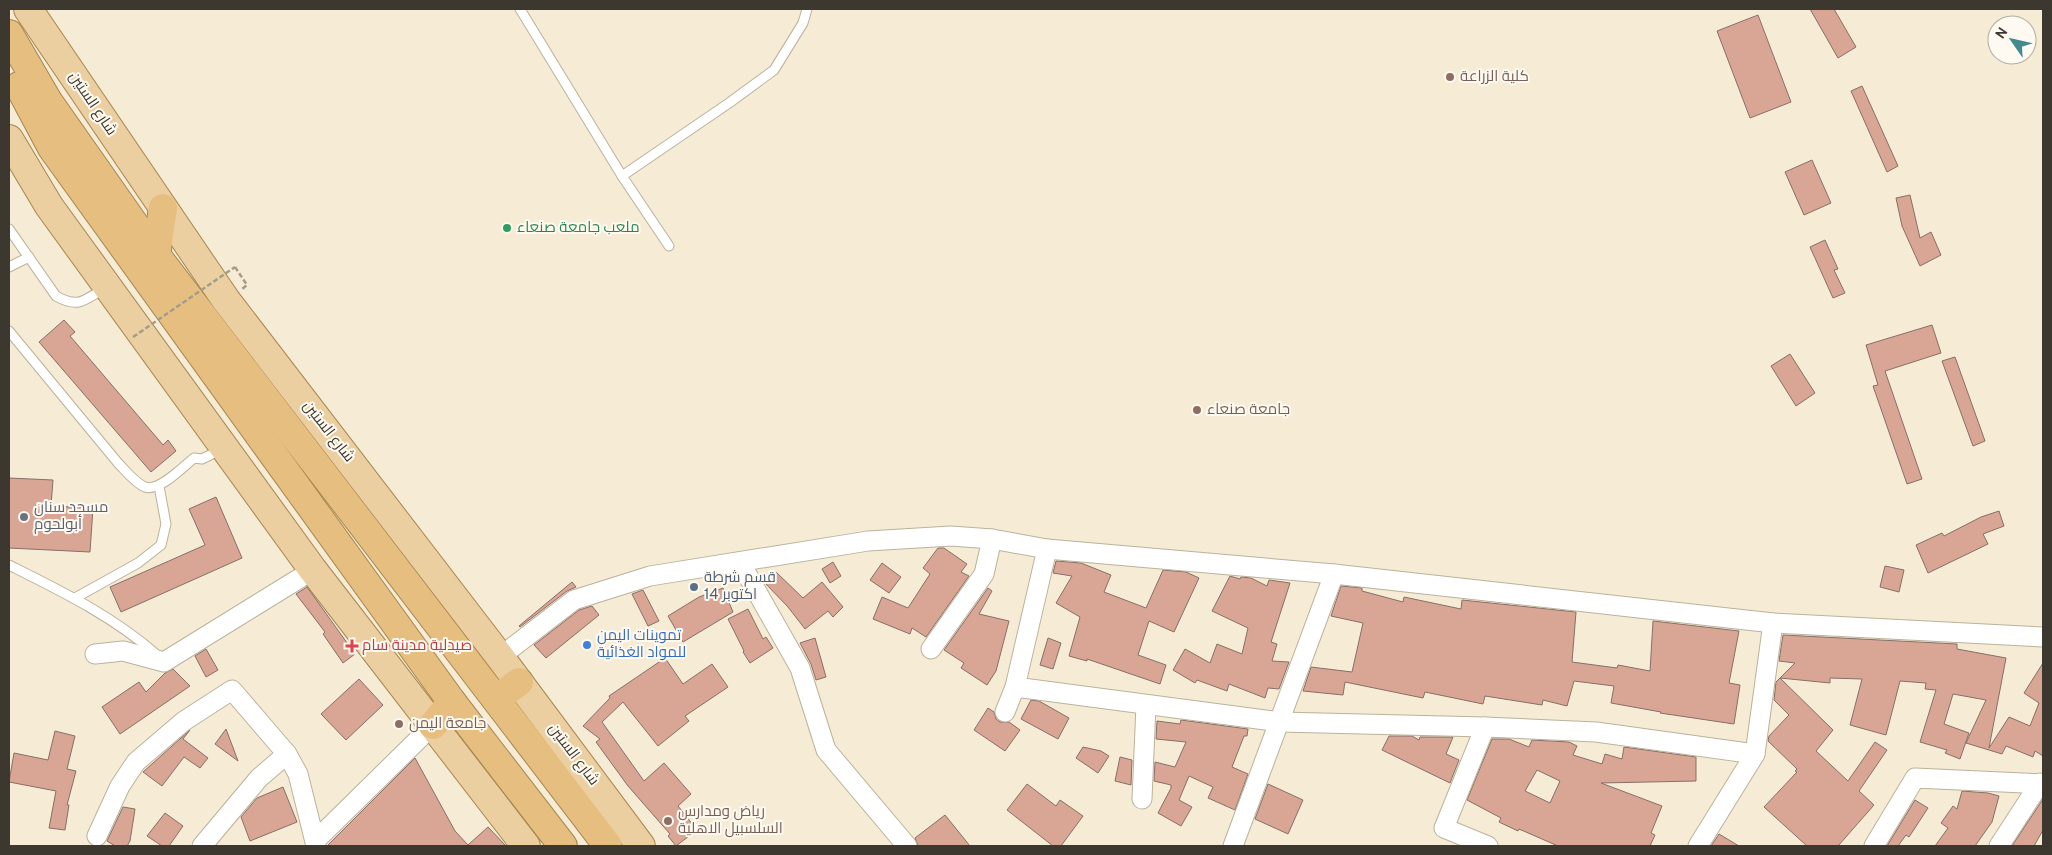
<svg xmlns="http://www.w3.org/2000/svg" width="2052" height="855" viewBox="0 0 2052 855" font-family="Overpass,Cairo,sans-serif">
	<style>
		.building { fill: #d9a595; stroke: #876f68; fill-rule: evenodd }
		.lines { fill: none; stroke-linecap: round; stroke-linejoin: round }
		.service-casing { stroke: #bbb29c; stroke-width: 11 }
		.minor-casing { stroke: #bbb29c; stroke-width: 21 }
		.primary-casing { stroke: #a6854f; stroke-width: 30 }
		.trunk-casing { stroke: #a6854f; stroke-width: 30 }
		.path { stroke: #a39c8b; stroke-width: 2.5; stroke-dasharray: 5 2.5; stroke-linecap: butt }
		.service { stroke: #fff; stroke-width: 9 }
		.minor { stroke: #fff; stroke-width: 19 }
		.primary { stroke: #eccfa0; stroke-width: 28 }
		.trunk { stroke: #e6bf80; stroke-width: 28 }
		.path-bridge { stroke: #a39c8b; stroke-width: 2.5; stroke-dasharray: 5 2.5; stroke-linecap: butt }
		.education-dot { fill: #8d6e63; stroke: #fefaf1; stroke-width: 2 }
		.leisure-dot { fill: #2e9e5b; stroke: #fefaf1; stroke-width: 2 }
		.worship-dot { fill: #6b7280; stroke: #fefaf1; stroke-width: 2 }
		.service-dot { fill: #5c6f8a; stroke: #fefaf1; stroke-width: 2 }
		.shop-dot { fill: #3f7fe0; stroke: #fefaf1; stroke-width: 2 }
		.health-dot { fill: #e0444e; stroke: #fefaf1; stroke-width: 2 }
		.labels { text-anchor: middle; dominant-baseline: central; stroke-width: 4; stroke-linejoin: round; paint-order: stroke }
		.education-label { font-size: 15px; fill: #785e54; stroke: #fefaf1; text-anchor: start }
		.street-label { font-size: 15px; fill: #3c382f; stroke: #fefaf1 }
		.leisure-label { font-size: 15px; fill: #27864d; stroke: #fefaf1; text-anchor: start }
		.worship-label { font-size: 15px; fill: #5b616d; stroke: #fefaf1; text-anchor: start }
		.service-label { font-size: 15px; fill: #4e5e75; stroke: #fefaf1; text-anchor: start }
		.shop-label { font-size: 15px; fill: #366cbe; stroke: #fefaf1; text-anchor: start }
		.health-label { font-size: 15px; fill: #be3a42; stroke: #fefaf1; text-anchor: start }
	</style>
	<rect width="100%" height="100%" fill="#f6ecd5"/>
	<g class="building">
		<polygon points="1810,9 1834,9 1856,47 1838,58"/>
		<polygon points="1758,15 1791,102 1750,118 1717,31"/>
		<polygon points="1862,86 1898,166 1887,172 1851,91"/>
		<polygon points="1812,160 1831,203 1804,215 1785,172"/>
		<polygon points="1910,195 1920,238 1931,232 1941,255 1920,266 1902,226 1896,198"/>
		<polygon points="1825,240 1838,269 1834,270 1845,293 1833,298 1810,247"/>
		<polygon points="64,320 75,332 70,336 163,445 168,440 176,451 151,472 39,342"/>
		<polygon points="1932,325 1941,353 1885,371 1922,479 1907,484 1873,386 1878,385 1866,345"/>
		<polygon points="1790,354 1815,393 1796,406 1771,366"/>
		<polygon points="1955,357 1985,441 1973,446 1942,361"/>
		<polygon points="9,478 53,480 51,506 93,508 90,552 9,548"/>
		<polygon points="216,497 242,558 121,612 110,587 205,545 189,509"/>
		<polygon points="1999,511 2004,526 1983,534 1988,544 1928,573 1916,545 1942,533 1944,536 1981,517"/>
		<polygon points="938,548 944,548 967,564 961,572 969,576 926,637 912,628 910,634 873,619 882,597 908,608 930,574 923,568"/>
		<polygon points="1056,561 1081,563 1111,575 1104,592 1146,608 1163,570 1186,572 1199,578 1174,632 1149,621 1138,655 1166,665 1160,684 1087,659 1087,661 1069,656 1080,617 1056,603 1072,576 1053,573"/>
		<polygon points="833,562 841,576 830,583 822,569"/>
		<polygon points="882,563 901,577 889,593 870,580"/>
		<polygon points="1885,566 1904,570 1899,592 1880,587"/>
		<polygon points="776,572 803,598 822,582 843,607 833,617 828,611 805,629 788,607 765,583"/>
		<polygon points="1230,576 1240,579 1241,577 1251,578 1267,586 1269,580 1290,583 1271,642 1277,644 1272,661 1289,662 1279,689 1268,688 1265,698 1229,684 1227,691 1197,680 1195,683 1173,670 1185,649 1210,663 1217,644 1242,654 1248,628 1212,611"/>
		<polygon points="572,582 576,587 567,591 520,627 519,626"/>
		<polygon points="1341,586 1362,588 1362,591 1403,602 1404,597 1461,609 1462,600 1576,612 1572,662 1617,668 1618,665 1650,671 1653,621 1739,631 1729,683 1740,685 1734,724 1660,713 1661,712 1611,703 1614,686 1574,681 1567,706 1543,700 1542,705 1485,696 1483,704 1425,692 1423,698 1345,682 1343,695 1303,691 1311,667 1352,672 1363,623 1331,616"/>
		<polygon points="307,587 355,654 343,663 323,634 325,632 296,594"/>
		<polygon points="723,588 733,612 683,642 668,616 699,597"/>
		<polygon points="988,588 992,591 979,614 1009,621 996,671 987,685 961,668 964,663 944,650"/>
		<polygon points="643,590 659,621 648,626 632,594"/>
		<polygon points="592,606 599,615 546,658 534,645 579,610"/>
		<polygon points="748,609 763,639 766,637 773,648 750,663 743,652 744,651 728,619"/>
		<polygon points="1783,635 1957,644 1957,649 2006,658 1989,748 2009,717 2030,726 2039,703 2024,693 2043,663 2043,756 2035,751 2033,757 2006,746 2002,754 1966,743 1986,700 1953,694 1944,724 1969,733 1960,759 1945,753 1947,750 1920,742 1936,690 1925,689 1926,683 1900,681 1886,735 1850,725 1862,679 1830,678 1830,683 1780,678 1795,663 1779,661"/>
		<polygon points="815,638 826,677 816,680 811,664 800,643"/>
		<polygon points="1048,638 1061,643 1053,669 1040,665"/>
		<polygon points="206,649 218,670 206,677 195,656"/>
		<polygon points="665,658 683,684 712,664 728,687 685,716 689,721 658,746 623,702 602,722 644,781 664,763 691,794 678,806 697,830 676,846 668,836 670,834 628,786 596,742 600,739 583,726 610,698 609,696"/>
		<polygon points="173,669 190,686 120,734 102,707 139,682 146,692 165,673"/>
		<polygon points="1780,678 1833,730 1816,751 1848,781 1875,742 1887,750 1859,791 1874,805 1838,846 1807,846 1764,807 1797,772 1795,771 1797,769 1768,741 1769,736 1789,715 1774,700 1776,682"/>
		<polygon points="359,679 383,705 346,740 321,714"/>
		<polygon points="1031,700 1039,701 1069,718 1058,739 1021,719"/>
		<polygon points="988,708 994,712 996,719 1000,722 1009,722 1020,730 1005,751 974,730"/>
		<polygon points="1181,720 1248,729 1247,736 1244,736 1232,767 1248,774 1235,810 1208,798 1213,787 1189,776 1179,800 1192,807 1181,826 1158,813 1171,788 1171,785 1154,781 1155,762 1175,767 1186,742 1156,739 1157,721 1180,724"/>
		<polygon points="226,729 238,761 215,744"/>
		<polygon points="190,730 183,739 208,758 200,768 184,757 162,786 143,772"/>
		<polygon points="55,731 75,736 67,769 76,771 67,805 69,805 65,830 49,828 56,791 9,782 14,753 48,760"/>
		<polygon points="1389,736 1412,736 1419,740 1420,737 1453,737 1446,754 1459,760 1450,783 1382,750"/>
		<path d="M1492 739H1509L1529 747 1532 740 1569 742 1577 746 1573 755 1602 764 1605 754 1622 759 1624 747 1696 757V781L1601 783 1662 806 1651 833 1655 835 1650 846H1558L1519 829 1518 831 1499 822 1501 818 1467 800ZM1537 770 1560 781 1550 803 1525 791Z"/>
		<polygon points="1083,747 1101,751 1109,756 1098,773 1076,758"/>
		<polygon points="1120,757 1132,760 1131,785 1115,781"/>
		<polygon points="415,758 455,831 468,845 488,827 506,846 327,846"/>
		<polygon points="1027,784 1056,806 1060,800 1083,816 1061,846 1053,846 1007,810"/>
		<polygon points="1268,784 1303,800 1288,834 1255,819"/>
		<polygon points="283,787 297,822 250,841 241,817 257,798"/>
		<polygon points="1962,791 1988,793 1999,796 1992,822 1975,846 1935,846 1948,828 1941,823 1953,806 1957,809"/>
		<polygon points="2043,799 2043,830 2034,846 2012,846"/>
		<polygon points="1915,800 1928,808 1909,837 1906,835 1898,846 1887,846"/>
		<polygon points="123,807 135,809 130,841 127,846 115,846 107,841"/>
		<polygon points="165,813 183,826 169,846 162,846 147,836"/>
		<polygon points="945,815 970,846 918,846 915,838"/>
		<polygon points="1719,834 1739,846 1711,846"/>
	</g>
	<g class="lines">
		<defs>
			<g id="service">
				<polyline points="520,9 622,176 669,246"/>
				<polyline points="622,176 729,103 774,70 803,23 807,9"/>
				<path d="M9 229 56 296C79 309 84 300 105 288"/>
				<polyline points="9,267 29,257"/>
				<path d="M9 331 118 463C126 471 135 483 145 487 159 492 183 467 194 458L202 459 222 449"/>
				<path d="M9 565C61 591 113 616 157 655"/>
				<polyline points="75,598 138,563 161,545 166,524 159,486"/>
			</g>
			<g id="minor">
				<polyline points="740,562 800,668 826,750 907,846"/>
				<polyline points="931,649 984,574 992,539"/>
				<polyline points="95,654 123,651 164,662 313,570"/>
				<polyline points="500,657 574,600 650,576 868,541 951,536 992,539 1047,549 1334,574 1773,623 2043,637"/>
				<polyline points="1015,687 1280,722 1485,727 1596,732 1755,754"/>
				<polyline points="1005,712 1015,687 1047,549"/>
				<polyline points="1485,727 1444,828 1488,846"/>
				<polyline points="1142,799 1146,705"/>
				<polyline points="97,836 120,786 136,762 184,721 232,690 287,754 298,774 316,846"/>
				<polyline points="315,841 433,725"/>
				<polyline points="202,846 259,778 287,754"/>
				<polyline points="1233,846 1334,574"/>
				<polyline points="1698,846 1755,754 1773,623"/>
				<polyline points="1874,846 1915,778 2043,784"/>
				<polyline points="1999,846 2040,783"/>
			</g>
			<g id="primary">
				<polyline points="28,9 226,300 500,657 641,846"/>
				<polyline points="9,139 49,206 313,570 526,846"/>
			</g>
			<g id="trunk">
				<polyline points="9,34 48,101 156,255 608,846"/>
				<polyline points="19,86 52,148 452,702 563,846"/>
				<polyline points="156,255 163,208"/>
				<polyline points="496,699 519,682"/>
				<polyline points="433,725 452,702"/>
			</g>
		</defs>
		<use href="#service" class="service-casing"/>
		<use href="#minor" class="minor-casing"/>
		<use href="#primary" class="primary-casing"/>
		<use href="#trunk" class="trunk-casing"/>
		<polyline class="path" points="235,267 247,285 242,289"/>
		<use href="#service" class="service"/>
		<use href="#minor" class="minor"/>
		<use href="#primary" class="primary"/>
		<use href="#trunk" class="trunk"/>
		<polyline class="path-bridge" points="133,337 235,267"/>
	</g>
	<g class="education-dot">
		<circle cx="1450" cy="77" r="5"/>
		<circle cx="1197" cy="410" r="5"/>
		<circle cx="399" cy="724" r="5"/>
		<circle cx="668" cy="821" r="5"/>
	</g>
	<circle class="leisure-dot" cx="507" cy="228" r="5"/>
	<circle class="worship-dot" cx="24" cy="517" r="5"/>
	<circle class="service-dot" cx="694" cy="587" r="5"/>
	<circle class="shop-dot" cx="587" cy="645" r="5"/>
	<path class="health-dot" d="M349.5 638.5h5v5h5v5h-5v5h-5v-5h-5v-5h5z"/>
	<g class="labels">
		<g class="education-label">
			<text x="1460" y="77">كلية الزراعة</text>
			<text x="1207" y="410">جامعة صنعاء</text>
			<text x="409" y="724">جامعة اليمن</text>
			<text x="678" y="812">رياض ومدارس<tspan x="678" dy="17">السلسبيل الاهلية</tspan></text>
		</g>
		<g class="street-label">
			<text transform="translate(92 104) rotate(56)">شارع الستين</text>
			<text transform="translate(328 432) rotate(52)">شارع الستين</text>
			<text transform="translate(573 755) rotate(53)">شارع الستين</text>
		</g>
		<g class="leisure-label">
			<text x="517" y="228">ملعب جامعة صنعاء</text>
		</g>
		<g class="worship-label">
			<text x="34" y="508">مسجد سنان<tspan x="34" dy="17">أبولحوم</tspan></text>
		</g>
		<g class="service-label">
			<text x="704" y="578">قسم شرطة<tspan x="704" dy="17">14 اكتوبر</tspan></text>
		</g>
		<g class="shop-label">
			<text x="597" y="636">تموينات اليمن<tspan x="597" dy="17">للمواد الغذائية</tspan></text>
		</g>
		<g class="health-label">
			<text x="362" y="646">صيدلية مدينة سام</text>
		</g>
	</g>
	<rect width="2052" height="855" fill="none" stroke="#3c382f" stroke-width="20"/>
	<g transform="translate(2012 40) rotate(304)"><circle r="24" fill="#fefaf1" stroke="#b0aca3"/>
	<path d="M0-4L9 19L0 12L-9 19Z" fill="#428a8e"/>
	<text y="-8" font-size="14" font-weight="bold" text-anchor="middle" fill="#3c382f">N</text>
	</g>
</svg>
